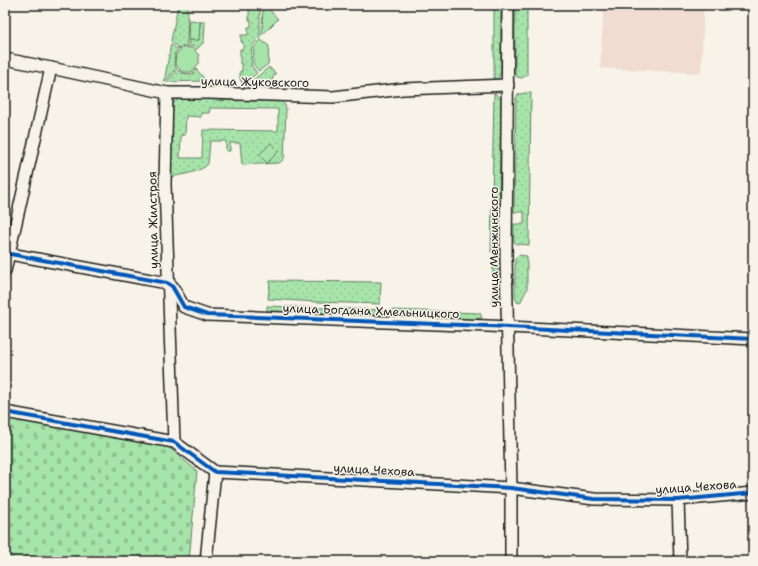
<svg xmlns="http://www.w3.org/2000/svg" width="758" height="566" viewBox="0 0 758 566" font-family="'Shantell Sans',sans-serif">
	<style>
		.built { fill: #f0dcd0 }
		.grass { fill: url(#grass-dots); stroke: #628063; fill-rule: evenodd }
		.cemetery { fill: url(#cemetery-stones); stroke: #628063 }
		.park { fill: #a7e4aa; stroke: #628063 }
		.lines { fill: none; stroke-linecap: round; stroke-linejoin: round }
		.minor-casing { stroke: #1c1c1c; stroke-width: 14 }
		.minor { stroke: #f7f3e8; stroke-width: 11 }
		.cycleway-casing { stroke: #f7f3e8; stroke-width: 6 }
		.cycleway { stroke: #0057b8; stroke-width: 4 }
		.labels { text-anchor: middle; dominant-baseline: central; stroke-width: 3; stroke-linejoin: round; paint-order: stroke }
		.street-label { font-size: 12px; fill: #1c1c1c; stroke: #f7f3e8 }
	</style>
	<defs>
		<pattern id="grass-dots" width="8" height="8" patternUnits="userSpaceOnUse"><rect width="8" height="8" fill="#a7e4aa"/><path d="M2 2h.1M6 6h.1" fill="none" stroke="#8fc392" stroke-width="1.8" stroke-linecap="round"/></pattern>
		<pattern id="cemetery-stones" width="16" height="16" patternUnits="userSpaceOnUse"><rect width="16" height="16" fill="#a7e4aa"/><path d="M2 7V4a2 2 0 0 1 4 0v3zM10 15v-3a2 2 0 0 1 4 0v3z" fill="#8fc392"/></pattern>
	</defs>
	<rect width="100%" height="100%" fill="#f7f3e8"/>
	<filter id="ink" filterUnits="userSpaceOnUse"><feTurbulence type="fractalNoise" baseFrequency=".025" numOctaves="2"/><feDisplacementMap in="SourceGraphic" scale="8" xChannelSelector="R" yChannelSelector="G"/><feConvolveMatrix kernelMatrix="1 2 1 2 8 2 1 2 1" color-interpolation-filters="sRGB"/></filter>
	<g filter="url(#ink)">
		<polygon class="built" points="604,5 704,5 701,73 600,68"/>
		<g class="grass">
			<polygon points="178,5 190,5 188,7 187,46 183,46 179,49 171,41"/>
			<polygon points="249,5 260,5 260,38 252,46 251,65 257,73 243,85 240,79 240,71 242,71 242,64 240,64 240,49 243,49 243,42 241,42 241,35 248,35 248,27 251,27 251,20 249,20"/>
			<polygon points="494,5 501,5 501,72 499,77 494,81"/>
			<polygon points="515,5 527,5 527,75 522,78 517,77 515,74"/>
			<polygon points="200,22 205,22 204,42 196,50 193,46 189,46 189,40 199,40"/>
			<polygon points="171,44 178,50 175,53 174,64 177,69 164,82"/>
			<polygon points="269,67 276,74 273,77 272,87 246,86"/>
			<polygon points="196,69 203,77 203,81 166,82 179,70 181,73 193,74"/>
			<polygon points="494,93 498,96 501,100 498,252 491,252"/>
			<polygon points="524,93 531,93 529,245 517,244 514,242 514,224 524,224 524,212 514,212 516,98 518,95"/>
			<path d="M180 99 281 101 285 105 286 109 284 159 279 163 242 165 240 143H230V151H226V141H210L208 164C199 173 183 174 171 177L172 106 174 102ZM210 108 278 109V131L203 130 202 158H180L181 135H185L186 116 201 117V113H209Z"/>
			<polygon points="518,255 527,256 527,289 520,303 517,302 515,297 515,259 516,257"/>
			<polygon points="493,267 498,267 498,304 492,304"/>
			<polygon points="270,281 381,282 380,304 317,302 268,299"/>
			<polygon points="267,306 383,310 383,314 380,317 267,314"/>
			<polygon points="390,310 480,313 482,318 472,320 394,317 391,315"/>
		</g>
		<polygon class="cemetery" points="5,416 167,446 197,471 189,561 5,561"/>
		<g class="park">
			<polygon points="263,5 265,5 278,19 262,35"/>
			<polygon points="189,20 200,21 199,40 188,40"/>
			<polygon points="261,40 269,46 268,64 259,71 253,64 254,47"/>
			<polygon points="184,47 192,48 199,55 199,63 192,72 182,72 175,64 176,54"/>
			<polygon points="271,143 279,151 267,163 259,155"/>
		</g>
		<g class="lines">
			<defs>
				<g id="minor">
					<polyline points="508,5 506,258 511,488 511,561"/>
					<polyline points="5,59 51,68 167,93 209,93 333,97 403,89 508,85"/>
					<polyline points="167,93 165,184 174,442"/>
					<polyline points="5,253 167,283 172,286 184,307 207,315 488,326 753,339"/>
					<polyline points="5,271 51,68"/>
					<polyline points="5,412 174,442 215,472 256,474 511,488 594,499 678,500 753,493"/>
					<polyline points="678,500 680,561"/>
					<polyline points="206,561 215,472"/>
				</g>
			</defs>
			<use href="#minor" class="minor-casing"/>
			<use href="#minor" class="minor"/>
			<defs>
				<g id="cycleway">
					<polyline points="5,253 167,283 172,286 184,307 207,315 488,326 753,339"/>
					<polyline points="5,412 174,442 215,472 256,474 511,488 594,499 678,500 753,493"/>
				</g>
			</defs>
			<use href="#cycleway" class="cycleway-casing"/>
			<use href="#cycleway" class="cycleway"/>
		</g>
	</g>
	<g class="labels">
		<g class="street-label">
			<text transform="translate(255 82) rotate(1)">улица Жуковского</text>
			<text transform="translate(153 220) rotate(-91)">улица Жилстроя</text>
			<text transform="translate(494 247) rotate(-90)">улица Менжинского</text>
			<text transform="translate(371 311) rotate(2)">улица Богдана Хмельницкого</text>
			<text transform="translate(374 470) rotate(3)">улица Чехова</text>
			<text transform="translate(696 487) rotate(-4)">улица Чехова</text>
		</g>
	</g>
	<rect width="758" height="566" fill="none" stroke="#f7f3e8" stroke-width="20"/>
	<rect x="10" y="10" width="738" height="546" fill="none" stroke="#1c1c1c" stroke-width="1.5" filter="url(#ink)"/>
</svg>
